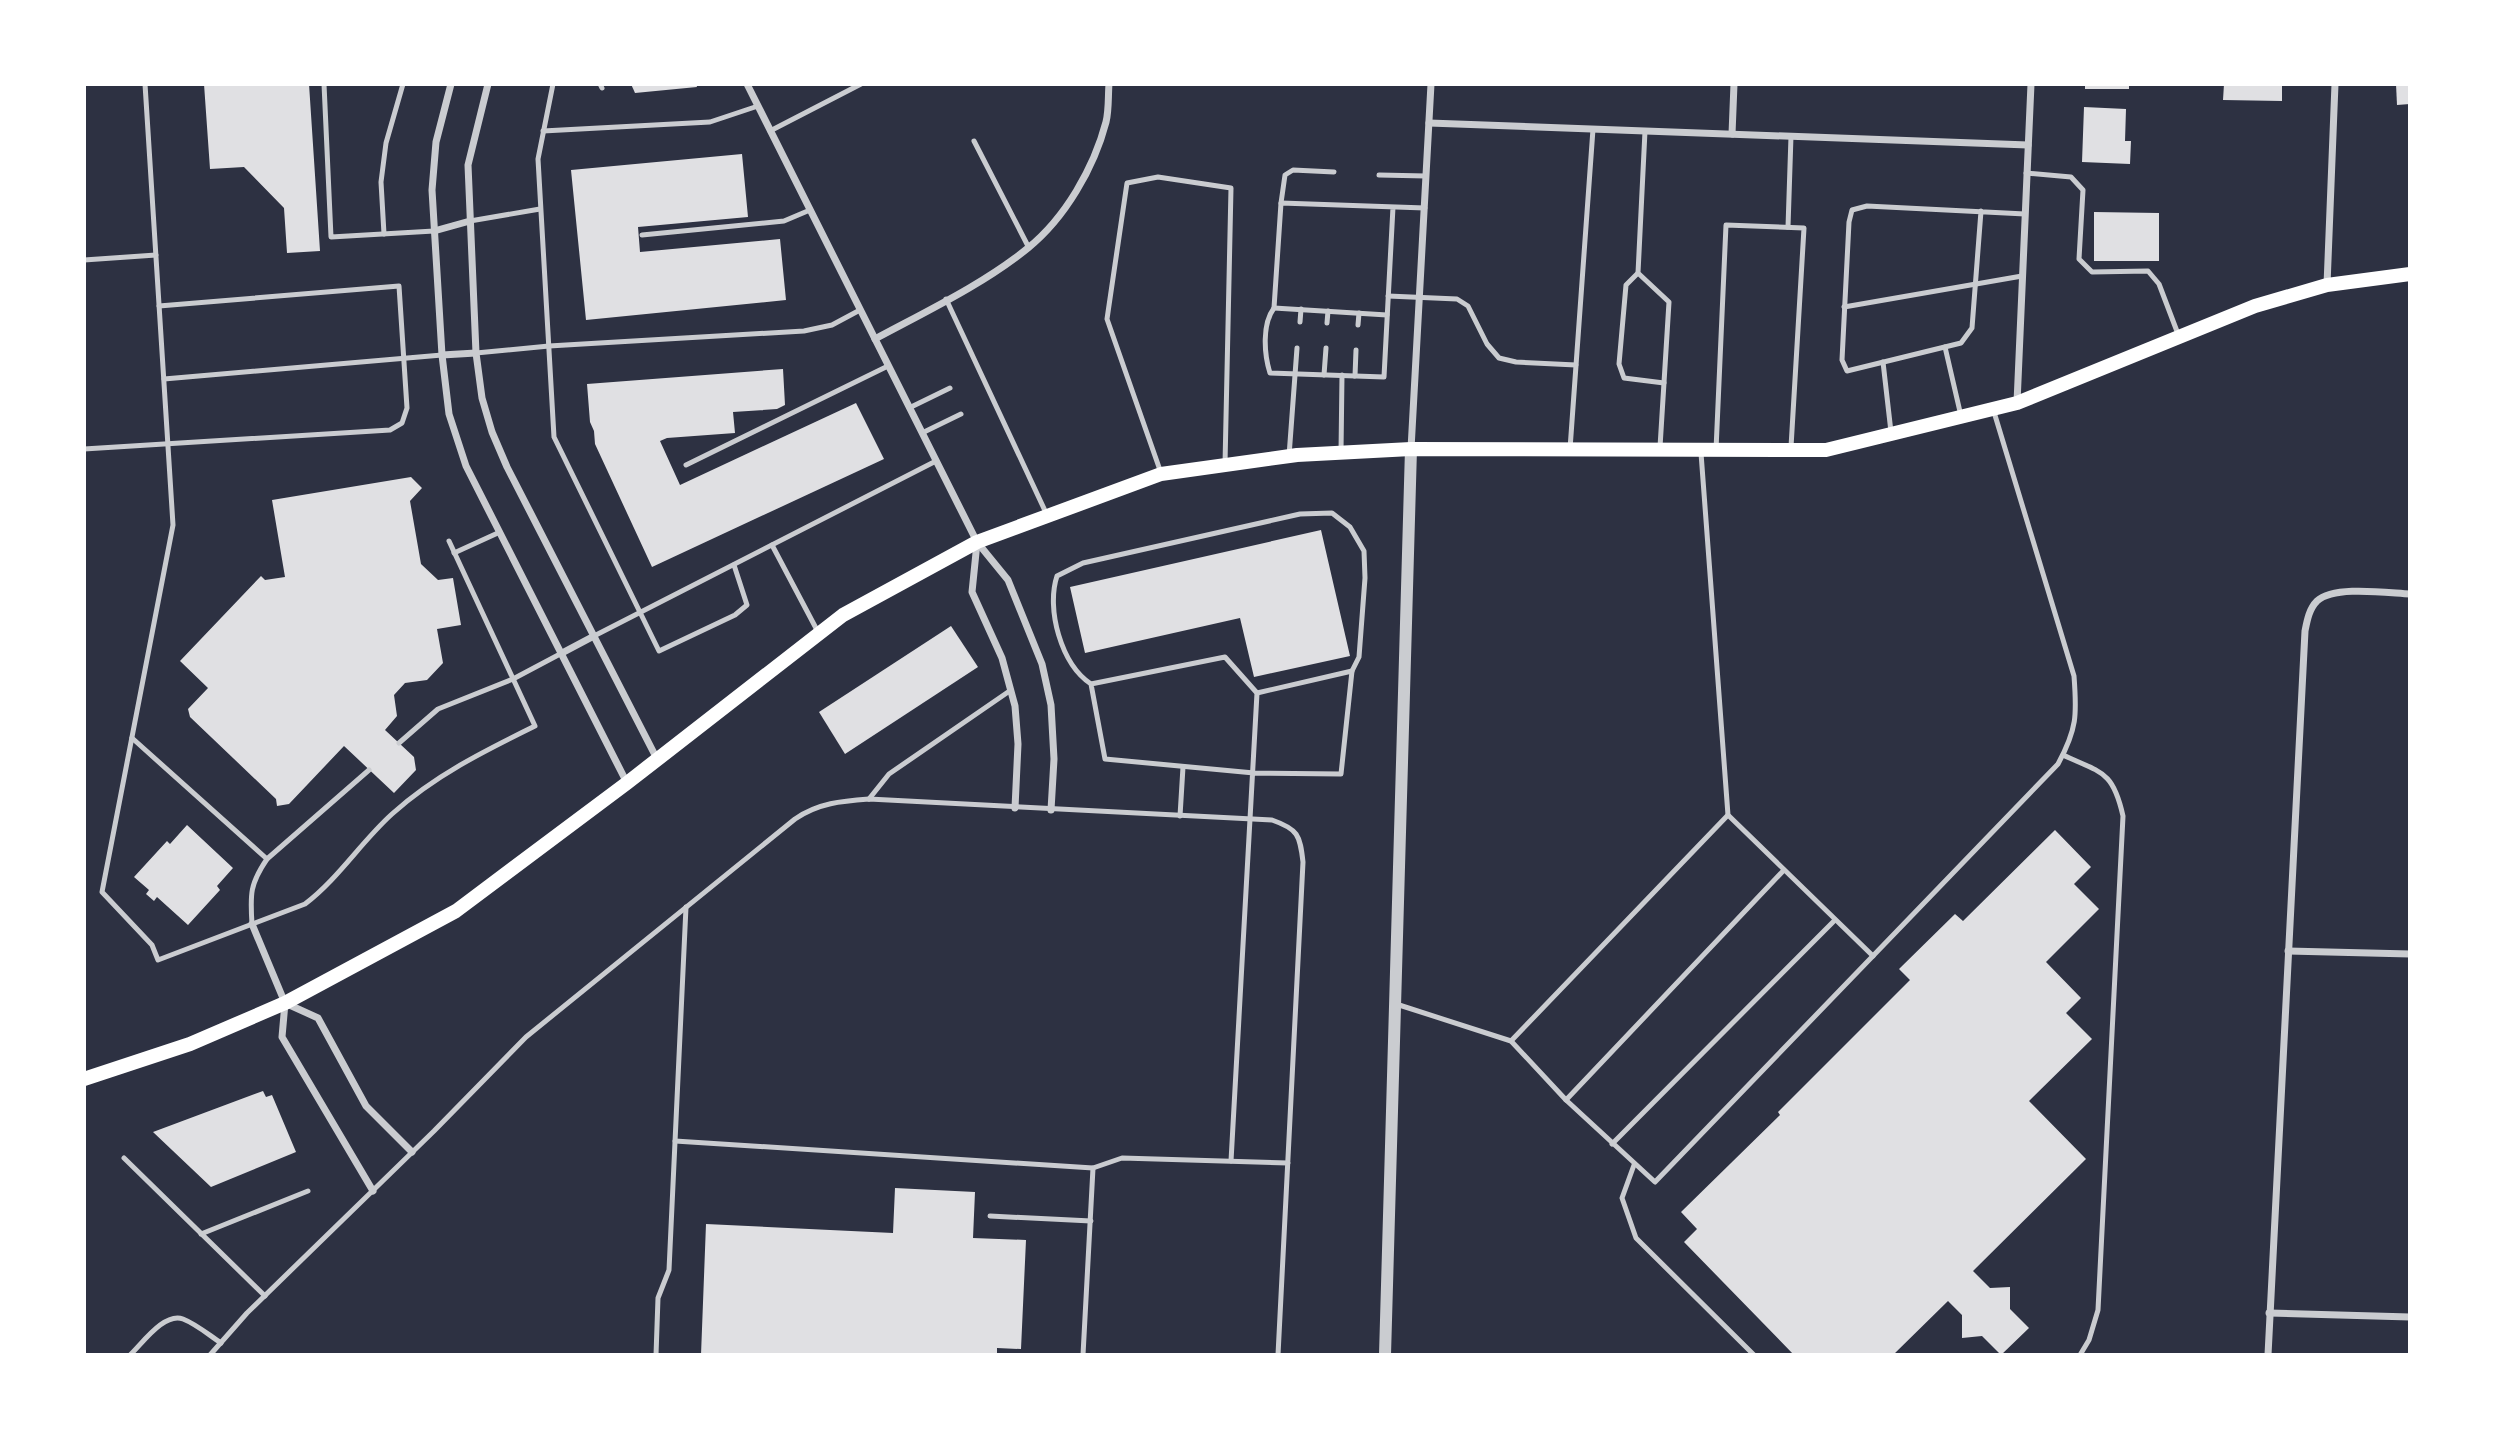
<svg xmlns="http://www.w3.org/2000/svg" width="2494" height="1439" viewBox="0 0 2494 1439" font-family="Ubuntu,sans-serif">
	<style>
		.building { fill: #e0e0e3 }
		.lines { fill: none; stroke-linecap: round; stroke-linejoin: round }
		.service { stroke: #caccd0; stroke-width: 5 }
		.minor { stroke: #caccd0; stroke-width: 7 }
		.tertiary { stroke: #caccd0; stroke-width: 12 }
		.secondary { stroke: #fff; stroke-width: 14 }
	</style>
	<rect width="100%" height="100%" fill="#2d3142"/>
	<g class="building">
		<polygon points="204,84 309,84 320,251 287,253 284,208 244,167 210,169"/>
		<polygon points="631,84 696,84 697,87 635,93"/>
		<rect x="2085" y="84" width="44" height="5"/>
		<polygon points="2224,84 2282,84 2282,101 2223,100"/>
		<polygon points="2396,84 2410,84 2410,104 2397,105"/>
		<polygon points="2084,107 2126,109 2125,141 2131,141 2130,164 2082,162"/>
		<polygon points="742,154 748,217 638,227 640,252 780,239 786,300 586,320 571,170"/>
		<polygon points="2094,212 2159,213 2159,261 2094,261"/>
		<polygon points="783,369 785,405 777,409 733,412 735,433 667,438 660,441 680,485 856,403 884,459 652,567 595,444 594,431 590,422 587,384"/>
		<polygon points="411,477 422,488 410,501 421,564 438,580 453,578 461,625 437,629 443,663 427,680 405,683 394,695 397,716 385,730 414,757 416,770 394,793 344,746 289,804 277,806 276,799 190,717 188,709 208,688 180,661 261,576 265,580 285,577 272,500"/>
		<polygon points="1321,530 1350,656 1254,677 1240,618 1085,653 1070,587"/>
		<polygon points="951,626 978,667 845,754 819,712"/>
		<polygon points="187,825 233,868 217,886 220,890 188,925 157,897 154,901 146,894 149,890 134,877 167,841 170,844"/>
		<polygon points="2055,830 2091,867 2074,884 2099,909 2046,962 2081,998 2066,1013 2092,1039 2029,1101 2086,1159 1973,1271 1990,1288 2010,1287 2010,1309 2029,1328 2001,1355 1982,1336 1962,1338 1962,1315 1948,1301 1893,1355 1828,1355 1826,1353 1824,1355 1794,1355 1684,1242 1697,1229 1681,1212 1780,1115 1778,1112 1910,980 1899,969 1955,914 1963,921"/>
		<polygon points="263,1091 266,1097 272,1095 296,1152 211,1187 153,1132"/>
		<polygon points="895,1188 975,1192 973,1238 1026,1240 1021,1349 997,1348 997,1355 701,1355 706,1224 893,1233"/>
	</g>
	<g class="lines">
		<g class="service">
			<path d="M145 84 173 525 102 892 152 945 158 960 305 904C338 879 361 842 392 814 434 776 484 751 535 726L449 541"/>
			<polyline points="324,84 331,237 434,231"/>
			<polyline points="553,84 538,159 554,437 659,651 735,615 747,605 734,565"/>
			<polyline points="600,84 602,88"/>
			<polyline points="543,131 710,122 758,106"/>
			<polyline points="770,131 861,84"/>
			<polyline points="1645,131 1638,273 1669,302 1660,447"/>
			<polyline points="974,141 1029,248"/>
			<polyline points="2026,173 2071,177 2083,190 2079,259 2092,272 2148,271 2159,284 2178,334"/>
			<polyline points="1379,175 1426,176"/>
			<polyline points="1281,203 1285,175 1293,170 1334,172"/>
			<path d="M1393 207 1384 377 1270 373C1264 354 1262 324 1274 308L1281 203 1425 208"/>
			<polyline points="1981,211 1972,328 1961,343 1847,371 1842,360 1849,222 1852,210 1867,206 2025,214"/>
			<polyline points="470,221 540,209"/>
			<polyline points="1788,227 1791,136"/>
			<polyline points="384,234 381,182 386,143 403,84"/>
			<polyline points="642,235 784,221 810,210"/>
			<polyline points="84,260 156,255"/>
			<polyline points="1638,273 1626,285 1619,364 1624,378 1664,383"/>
			<polyline points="1388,296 1457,299 1468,306 1487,344 1499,358 1516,362 1576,365"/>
			<polyline points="946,299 1047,515"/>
			<polyline points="1844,307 2022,276"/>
			<polyline points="1274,308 1387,315"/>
			<polyline points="1300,322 1301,309"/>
			<polyline points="1327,323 1328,311"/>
			<polyline points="1358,325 1359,313"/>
			<polyline points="1945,347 1961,416"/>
			<polyline points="476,353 549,346 804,331 832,325 860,310"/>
			<polyline points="1883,362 1891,432"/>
			<polyline points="1324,375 1326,348"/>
			<polyline points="1355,376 1356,350"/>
			<polyline points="164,379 442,355"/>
			<polyline points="909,408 950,388"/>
			<polyline points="922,433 961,414"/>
			<polyline points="84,449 390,430 402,423 407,408 399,286 159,306"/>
			<polyline points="1570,449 1593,129"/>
			<polyline points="1716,450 1726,225 1804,228 1791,447"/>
			<polyline points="1341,452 1342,375"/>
			<polyline points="1701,453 1728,815 1873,956"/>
			<polyline points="1289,456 1297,348"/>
			<polyline points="686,465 888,366"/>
			<polyline points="1161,473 1107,319 1127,183 1158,177 1231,188 1225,464"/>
			<polyline points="772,545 818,632"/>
			<polyline points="454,553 500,532"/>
			<polyline points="594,636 936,461"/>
			<path d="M1091 684C1061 664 1046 609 1057 576L1083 563 1300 514 1332 513 1350 527 1364 551 1365 578 1359 657 1352 671 1341 774 1254 773 1105 759 1091 684 1225 657 1257 693 1231 1161"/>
			<polyline points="1257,693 1352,671"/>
			<polyline points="132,738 267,859"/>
			<polyline points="399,743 438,709 513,679 562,653"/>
			<path d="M2063 755C2102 773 2113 771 2123 816L2098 1310 2089 1340 2080 1355"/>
			<polyline points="869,799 889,774 1011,690"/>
			<polyline points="1180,816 1183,767"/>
			<path d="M252 924C250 894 250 884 267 859L369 770"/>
			<path d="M1396 1004 1511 1041 1566 1100 1655 1182 2058 764C2077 729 2077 715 2074 676L1994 412"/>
			<polyline points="1511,1041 1728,815"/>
			<polyline points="1566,1100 1784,870"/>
			<polyline points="675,1141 1093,1168 1122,1158 1288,1163"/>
			<polyline points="1612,1144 1835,920"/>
			<polyline points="124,1158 265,1296"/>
			<polyline points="1634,1165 1622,1198 1636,1238 1754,1355"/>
			<polyline points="990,1216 1091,1221"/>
			<polyline points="201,1234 308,1191"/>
			<path d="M130 1355C142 1344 164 1312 183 1319 196 1324 209 1335 221 1343"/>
			<path d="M210 1355 247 1313 434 1131 526 1037 795 819C818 803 842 801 869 799L1272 820C1298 829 1300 835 1303 862L1278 1355"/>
			<polyline points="656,1355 658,1298 669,1270 686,907"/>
			<polyline points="1083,1355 1093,1168"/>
		</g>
		<g class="minor">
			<polyline points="451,84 436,142 432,190 442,355 449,414 466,466 627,783"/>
			<polyline points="488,84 468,165 476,353 482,398 492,432 507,467 657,759"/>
			<polyline points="747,84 977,542 1008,580 1042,664 1051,705 1054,759 1051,810"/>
			<polyline points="1429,123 2028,145"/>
			<polyline points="1732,134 1734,84"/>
			<polyline points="434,231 470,221"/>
			<polyline points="2327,285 2335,84"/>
			<path d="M875 339C925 312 984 284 1028 248 1065 218 1094 168 1106 122 1109 110 1108 96 1109 84"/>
			<polyline points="442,355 476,353"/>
			<polyline points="2017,403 2031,84"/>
			<polyline points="1411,449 1431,84"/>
			<polyline points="977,543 972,592 1002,658 1015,706 1018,744 1015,808"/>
			<polyline points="562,653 594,636"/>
			<polyline points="252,924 285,1003 282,1037 373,1191"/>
			<polyline points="2288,951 2410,954"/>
			<polyline points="285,1003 318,1018 366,1106 412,1152"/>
			<polyline points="2269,1313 2410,1317"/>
			<path d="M2268 1355 2305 631C2307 621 2309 609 2317 601 2334 585 2388 593 2410 594"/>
		</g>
		<polyline class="tertiary" points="1385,1355 1411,449"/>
		<polyline class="secondary" points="84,1079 190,1044 285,1003 456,911 627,783 843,615 977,542 1161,474 1297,455 1411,449 1826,450 2017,403 2255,306 2327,285 2410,274"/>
	</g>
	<rect width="2494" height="1439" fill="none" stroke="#ffffff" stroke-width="172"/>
</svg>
